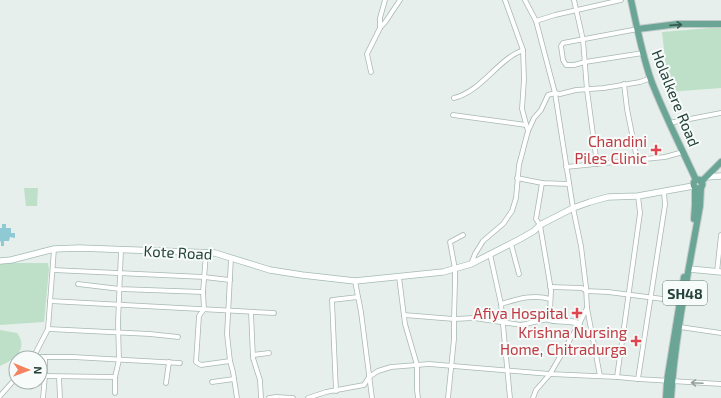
<svg xmlns="http://www.w3.org/2000/svg" width="721" height="398" viewBox="0 0 721 398" font-family="'Exo 2',sans-serif">
	<style>
		.green { fill: #bfe0c8 }
		.water { fill: #8ec9d4 }
		.lines { fill: none; stroke-linecap: round; stroke-linejoin: round }
		.street-casing { stroke: #a8b8b2; stroke-width: 5.5 }
		.secondary-casing { stroke: #a4bbb3; stroke-width: 7 }
		.primary-casing { stroke: #c2cac8; stroke-width: 8 }
		.street { stroke: #fff; stroke-width: 4 }
		.secondary { stroke: #fff; stroke-width: 5.5 }
		.primary { stroke: #6aa596; stroke-width: 6 }
		.oneway { stroke: #365b51 }
		.oneway2 { stroke: #92a09c }
		.health-dot { fill: #e0444e; stroke: #f7fbf9; stroke-width: 1.5 }
		.labels { text-anchor: middle; dominant-baseline: central; stroke-width: 4; stroke-linejoin: round; paint-order: stroke }
		.shield { fill: #f7fbf9; stroke: #637a73; stroke-width: 1 }
		.shield-label { font-size: 14px; font-weight: bold; fill: #24423a }
		.street-label { font-size: 15px; fill: #24423a; stroke: #f7fbf9 }
		.health-label { font-size: 15px; fill: #be3a42; stroke: #f7fbf9; text-anchor: end }
	</style>
	<rect width="100%" height="100%" fill="#e6efeb"/>
	<g class="green">
		<polygon points="721,27 721,88 669,92 662,32"/>
		<polygon points="24,188 38,188 37,206 26,206"/>
		<polygon points="0,263 48,263 49,269 44,322 0,325"/>
		<path d="M0 330 17 333C29 349 14 360 0 366Z"/>
	</g>
	<polygon class="water" points="2,224 6,224 6,228 11,228 11,233 15,233 15,238 10,237 9,241 4,241 4,246 1,246 1,242 0,241 0,228 2,228"/>
	<g class="lines">
		<defs>
			<g id="street">
				<polyline points="505,0 523,50 524,79 522,109 528,131"/>
				<polyline points="525,0 536,21 555,15 621,0"/>
				<polyline points="574,0 583,40 587,90 597,164"/>
				<polyline points="380,28 386,21 400,0"/>
				<polyline points="638,29 563,43 561,46 563,60 566,65 574,65 585,62 643,53"/>
				<polyline points="371,72 367,54 380,28 380,18 385,0"/>
				<polyline points="624,84 627,109 637,159"/>
				<path d="M454 98C482 91 497 60 523 50"/>
				<polyline points="453,115 526,125"/>
				<polyline points="669,123 721,113"/>
				<polyline points="566,167 665,157 683,152"/>
				<polyline points="517,178 542,183 569,184"/>
				<polyline points="511,244 519,274"/>
				<polyline points="206,253 203,292 204,309 199,316 196,362 201,365 230,361"/>
				<polyline points="490,254 501,304 510,398"/>
				<polyline points="231,258 227,334 230,361 233,372 237,398"/>
				<polyline points="471,264 475,254 483,241 503,224 512,211 516,198 519,165 528,131 534,118 541,110 548,95 555,93 560,94 576,90 604,88 640,82 651,78"/>
				<polyline points="53,270 204,277 230,280"/>
				<polyline points="717,272 721,235"/>
				<polyline points="399,277 405,324 417,365 417,390 418,398"/>
				<polyline points="355,281 361,312 372,398"/>
				<polyline points="78,284 120,289 203,292"/>
				<polyline points="550,287 582,288 586,291 608,292 679,301"/>
				<polyline points="50,301 274,313"/>
				<path d="M501 304C518 299 533 294 550 299"/>
				<polyline points="587,308 600,376"/>
				<polyline points="251,312 253,358 260,380 261,398"/>
				<polyline points="404,315 454,319 455,282 455,269 450,242 463,235"/>
				<polyline points="680,327 721,333"/>
				<polyline points="48,329 150,334 178,337"/>
				<polyline points="253,355 269,353"/>
				<polyline points="33,357 73,357 180,363"/>
				<polyline points="33,358 48,329 54,249"/>
				<polyline points="45,376 115,377"/>
				<polyline points="59,377 60,398"/>
				<polyline points="617,377 640,213 638,196"/>
				<polyline points="638,379 665,205 664,192"/>
				<polyline points="212,382 234,379"/>
				<polyline points="166,383 169,362"/>
				<polyline points="336,391 332,300 358,297"/>
				<polyline points="115,393 115,377 119,360 118,323 121,250"/>
				<polyline points="0,396 16,378"/>
				<polyline points="43,398 45,376 45,357"/>
				<polyline points="269,398 276,397 293,398"/>
				<polyline points="308,398 326,392 364,385 369,377 378,371 391,367 429,364 550,374 617,377 638,379 721,384"/>
				<polyline points="448,398 454,339 454,319 474,318 521,325 548,319 550,313 551,290 540,225 536,219 542,183"/>
				<polyline points="533,398 536,390 550,374 579,324 587,308 586,287 581,246 573,208 555,93 536,21"/>
			</g>
			<g id="secondary">
				<polyline points="706,177 721,176"/>
				<polyline points="0,261 11,260 54,249 79,248 215,253 270,270 302,275 355,281 443,272 471,264 520,239 534,231 540,225 573,208 590,202 608,197 638,196 693,186"/>
				<polyline points="689,269 721,272"/>
				<path d="M548 319C558 323 570 319 579 324"/>
			</g>
			<g id="primary">
				<path d="M631 0C637 27 642 54 651 80 664 114 681 147 696 180"/>
				<polyline points="638,29 678,24 721,24"/>
				<circle cx="698" cy="184" r="4.5"/>
				<polyline points="701,182 721,162"/>
				<polyline points="694,219 695,205 695,188"/>
				<polyline points="666,398 667,381 684,277"/>
				<path d="M671 398C675 335 689 269 700 206L701 187"/>
			</g>
		</defs>
		<use href="#street" class="street-casing"/>
		<use href="#secondary" class="secondary-casing"/>
		<use href="#primary" class="primary-casing"/>
		<use href="#street" class="street"/>
		<use href="#secondary" class="secondary"/>
		<use href="#primary" class="primary"/>
	</g>
	<defs><path id="oneway-shaft" d="M-6 0H5M1.5-3L5.5 0L1.5 3" fill="none" stroke-width="1.6" stroke-linecap="round" stroke-linejoin="round"/></defs>
	<use class="oneway" href="#oneway-shaft" transform="translate(676 25) rotate(-4)"/>
	<use class="oneway2" href="#oneway-shaft" transform="translate(697 383) rotate(-177)"/>
	<g class="health-dot">
		<path d="M654 144h4v4h4v4h-4v4h-4v-4h-4v-4h4z"/>
		<path d="M575 307h4v4h4v4h-4v4h-4v-4h-4v-4h4z"/>
		<path d="M634 335h4v4h4v4h-4v4h-4v-4h-4v-4h4z"/>
	</g>
	<g class="labels">
		<rect class="shield" x="663" y="281" width="44" height="24" rx="3"/>
		<g class="shield-label">
			<text x="685" y="293">SH48</text>
		</g>
		<g class="street-label">
			<text transform="translate(676 98) rotate(68)">Holalkere Road</text>
			<text transform="translate(178 252) rotate(3)">Kote Road</text>
		</g>
		<g class="health-label">
			<text x="647" y="141">Chandini<tspan x="647" dy="17">Piles Clinic</tspan></text>
			<text x="568" y="313">Afiya Hospital</text>
			<text x="627" y="332">Krishna Nursing<tspan x="627" dy="17">Home, Chitradurga</tspan></text>
		</g>
	</g>
	<g transform="translate(28 370) rotate(91)"><circle r="19" fill="#f7fbf9" stroke="#a3b1ad"/>
	<path d="M0-3L7 15L0 10L-7 15Z" fill="#f4845f"/>
	<text y="-6" font-size="11" font-weight="bold" text-anchor="middle" fill="#24423a">N</text>
	</g>
</svg>
